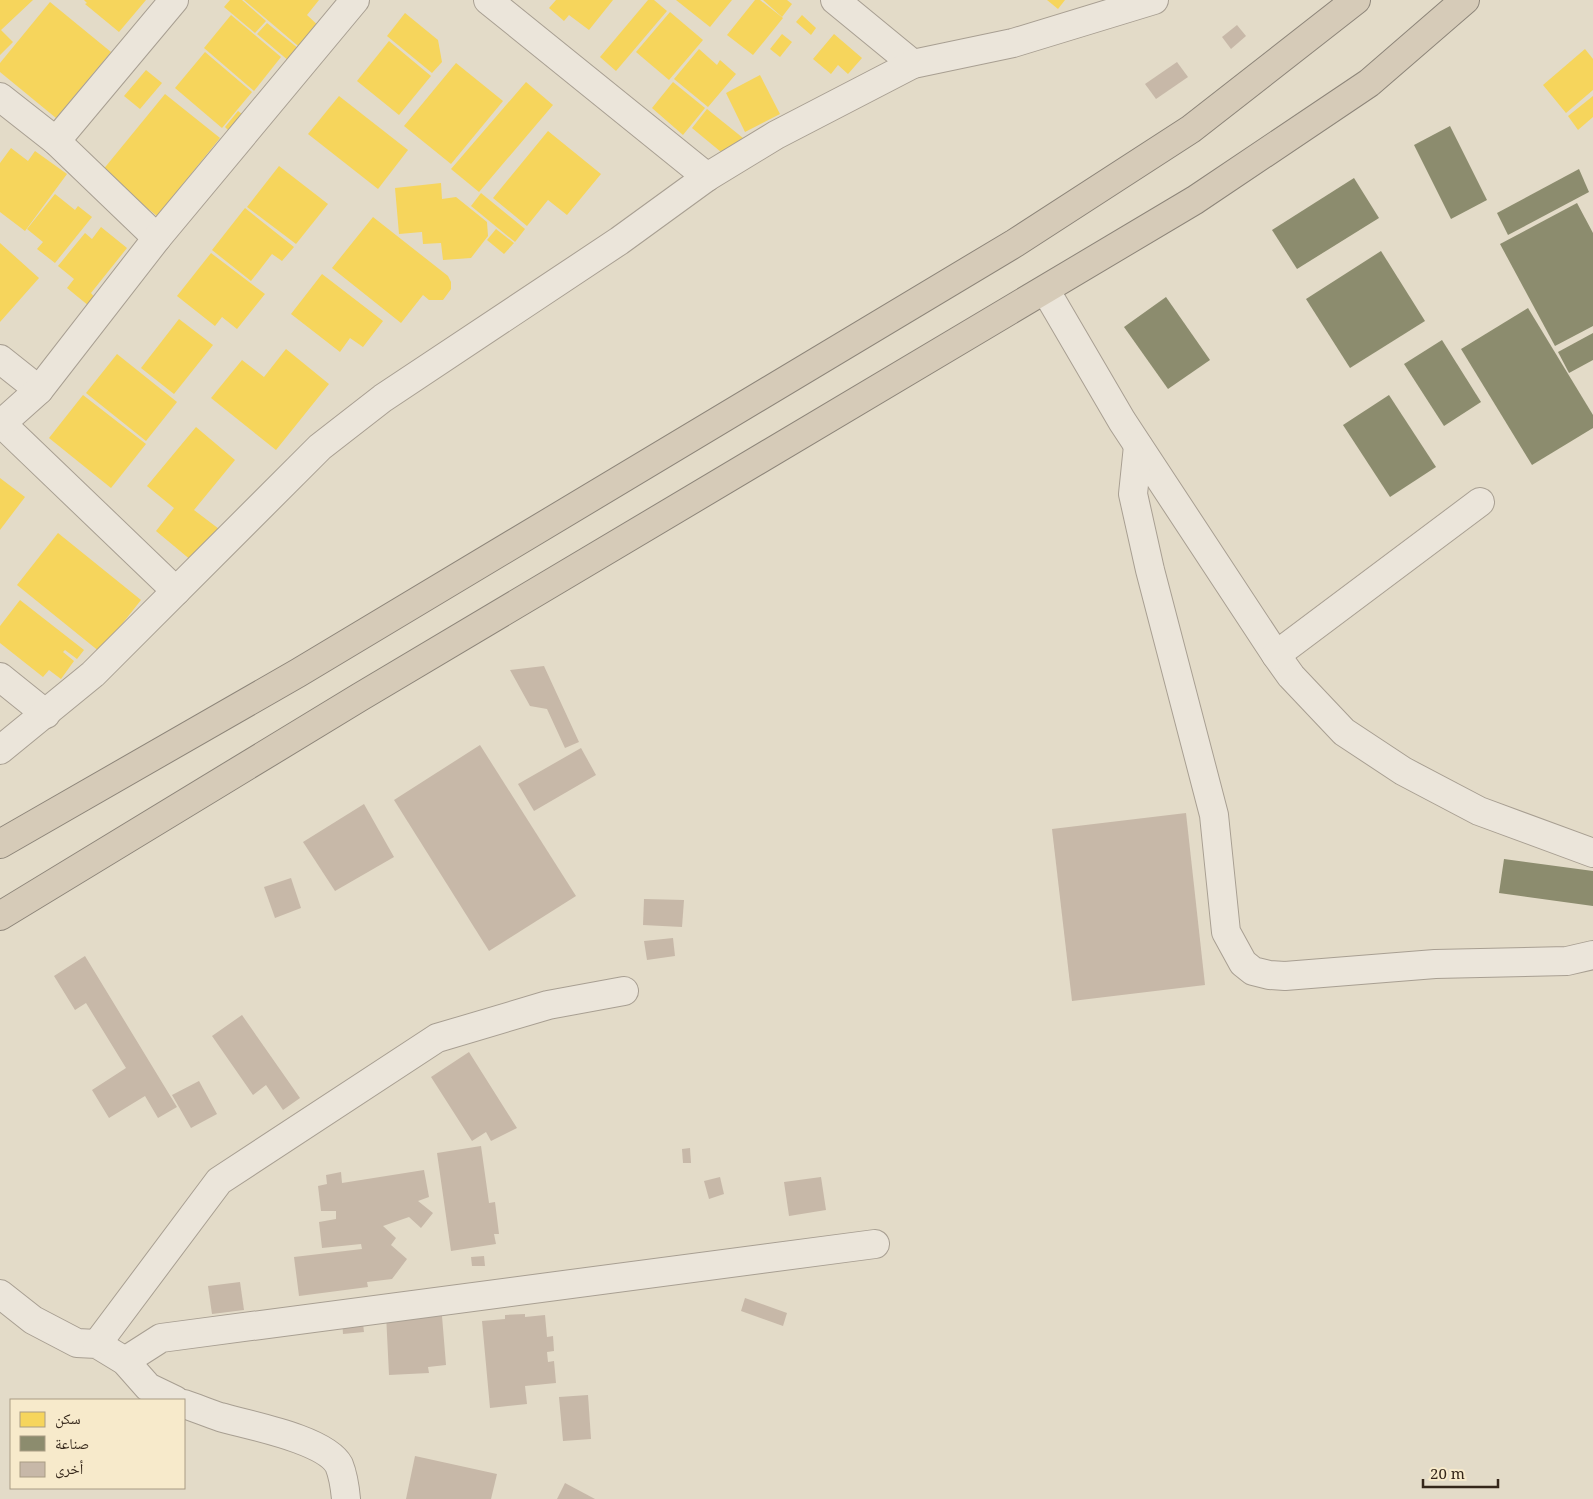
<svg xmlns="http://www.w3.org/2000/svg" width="1593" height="1499" viewBox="0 0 1593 1499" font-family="'Noto Serif','Noto Naskh Arabic',serif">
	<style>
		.homes { fill: #f6d55c }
		.industry { fill: #8c8c6e }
		.building { fill: #c7b8a8 }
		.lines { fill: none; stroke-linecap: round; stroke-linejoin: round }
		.minor-casing { stroke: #a89f92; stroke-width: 30 }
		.highway-casing { stroke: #8d8579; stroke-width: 30 }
		.minor { stroke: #ebe5da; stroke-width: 28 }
		.highway { stroke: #d6cbb8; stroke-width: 28 }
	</style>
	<rect width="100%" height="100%" fill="#e3dbc8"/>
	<g class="homes">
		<polygon points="0,0 33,0 1,30 13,42 0,55"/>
		<polygon points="84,0 146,0 119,32 85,4 87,3"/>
		<polygon points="230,0 242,0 266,21 255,33 224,7"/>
		<polygon points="244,0 319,0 307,15 322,29 304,51"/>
		<polygon points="556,0 613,0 589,30 569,15 564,21 549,8"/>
		<polygon points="648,0 654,0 667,11 616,71 600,57"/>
		<polygon points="676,0 732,0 710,27"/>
		<polygon points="755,0 760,0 783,18 753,55 727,35"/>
		<polygon points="763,0 787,0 792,4 782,17"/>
		<polygon points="1047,0 1065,0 1058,9"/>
		<polygon points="50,2 111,52 56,118 0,72 0,63"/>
		<polygon points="670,12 703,40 669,80 636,52"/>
		<polygon points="405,13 438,40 442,62 432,73 387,36"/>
		<polygon points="231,15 281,57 254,91 204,48"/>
		<polygon points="802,15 816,28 811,35 796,22"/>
		<polygon points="267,23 299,49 289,61 257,34"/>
		<polygon points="782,34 792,42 780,57 770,49"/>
		<polygon points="834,34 862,58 848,74 838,65 831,74 813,59"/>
		<polygon points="389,41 431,76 399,115 357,81"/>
		<polygon points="699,49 717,65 720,60 736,74 708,107 674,79"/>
		<polygon points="1585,49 1593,59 1593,90 1566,113 1543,85"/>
		<polygon points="205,52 252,92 222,128 175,88"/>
		<polygon points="456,63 503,101 451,164 404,126"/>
		<polygon points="146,70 162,83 140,109 124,96"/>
		<polygon points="760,75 780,114 745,132 726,93"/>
		<polygon points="526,82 553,105 479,192 451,169"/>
		<polygon points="673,82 705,108 683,135 652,108"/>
		<polygon points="165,94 220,138 157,216 102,171"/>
		<polygon points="339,96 408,150 378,189 308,134"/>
		<polygon points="1593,96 1593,117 1578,130 1568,116"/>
		<polygon points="707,109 743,138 721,152 692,128"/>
		<polygon points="238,111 247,118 233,135 225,127"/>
		<polygon points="548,131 601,174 567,215 548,200 527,226 493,198"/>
		<polygon points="11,148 28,161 35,151 67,174 25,231 0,212 0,163"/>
		<polygon points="279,166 328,204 296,244 247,207"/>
		<polygon points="441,183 442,199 456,197 487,222 488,236 471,258 443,260 441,243 423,244 422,232 399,234 395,188"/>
		<polygon points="481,193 525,229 515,242 471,206"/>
		<polygon points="55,194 75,210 78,206 92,217 55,263 37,249 43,242 27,229"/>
		<polygon points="245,208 294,247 282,261 272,254 251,281 212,250"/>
		<polygon points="373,217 448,276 451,282 451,289 443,300 429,300 423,295 401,323 332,268"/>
		<polygon points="101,227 127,248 91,293 95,298 89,306 67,288 74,279 58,266 85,233 92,239"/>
		<polygon points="496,229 514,243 504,254 487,240"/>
		<polygon points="0,243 39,278 0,322"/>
		<polygon points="211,253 265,294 237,329 222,317 215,326 177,296"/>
		<polygon points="322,274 383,321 363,347 350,338 340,352 291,314"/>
		<polygon points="179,319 213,345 174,394 141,368"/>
		<polygon points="286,349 329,384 276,450 211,398 242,360 264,377"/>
		<polygon points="117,354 177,402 146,441 86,393"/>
		<polygon points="83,395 146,444 111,488 49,438"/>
		<polygon points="196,427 235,460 194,510 219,529 192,561 156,531 174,508 147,486"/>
		<polygon points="0,478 25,497 0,530"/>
		<polygon points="58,533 141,600 100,652 17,585"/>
		<polygon points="20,600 84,650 77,659 65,650 63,652 74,661 61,679 49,670 43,677 0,643 0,626"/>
	</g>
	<g class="industry">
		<polygon points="1450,126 1487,200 1451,219 1414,145"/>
		<polygon points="1579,169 1589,192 1508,235 1497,213"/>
		<polygon points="1354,178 1379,218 1297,269 1272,230"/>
		<polygon points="1577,203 1593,233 1593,326 1555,346 1500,244"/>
		<polygon points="1381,251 1425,321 1350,368 1306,299"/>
		<polygon points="1166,297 1210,360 1168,389 1124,327"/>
		<polygon points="1528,308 1593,415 1593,428 1532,465 1461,349"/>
		<polygon points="1593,333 1593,360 1569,373 1558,352"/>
		<polygon points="1442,340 1481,402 1444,426 1404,364"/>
		<polygon points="1389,395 1436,467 1390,497 1343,425"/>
		<polygon points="1504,859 1593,871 1593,906 1499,893"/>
	</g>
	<g class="building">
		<polygon points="1237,25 1246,36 1231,49 1222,37"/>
		<polygon points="1177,62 1188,77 1156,99 1145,84"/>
		<polygon points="544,666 579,742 565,748 547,709 530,706 510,670"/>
		<polygon points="480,745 576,896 489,951 394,800"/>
		<polygon points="581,748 596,775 534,811 518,784"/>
		<polygon points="364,804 394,857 335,891 303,842"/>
		<polygon points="1186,813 1205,985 1072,1001 1052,829"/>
		<polygon points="291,878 301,908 275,918 264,887"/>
		<polygon points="644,899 684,900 682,927 643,925"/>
		<polygon points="673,938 675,956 647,960 644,941"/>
		<polygon points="85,956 177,1107 158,1118 145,1096 109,1118 92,1090 126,1068 86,1003 75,1010 54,976"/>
		<polygon points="242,1015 300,1098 283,1110 266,1085 253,1095 212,1036"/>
		<polygon points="469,1052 517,1128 491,1141 486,1132 472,1141 431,1077"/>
		<polygon points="199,1081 217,1114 191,1128 172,1095"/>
		<polygon points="481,1146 489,1203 495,1202 499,1234 494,1234 496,1244 451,1251 437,1153"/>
		<polygon points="690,1148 691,1163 683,1163 682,1149"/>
		<polygon points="424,1170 429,1197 418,1201 433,1213 421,1228 409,1217 383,1226 396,1238 391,1245 407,1259 392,1279 367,1282 368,1287 299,1296 294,1257 362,1249 361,1244 322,1248 319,1222 336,1219 336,1211 321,1211 318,1186 327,1184 326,1175 341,1172 342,1183"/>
		<polygon points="720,1177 724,1194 709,1199 704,1181"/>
		<polygon points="821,1177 826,1210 789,1216 784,1182"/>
		<polygon points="484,1256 485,1266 472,1266 471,1257"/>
		<polygon points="240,1282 244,1310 212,1314 208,1286"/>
		<polygon points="745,1298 787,1313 783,1326 741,1311"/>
		<polygon points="386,1314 411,1318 442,1316 446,1365 428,1367 429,1373 389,1375"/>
		<polygon points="525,1314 525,1317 545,1315 547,1337 553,1336 554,1351 547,1352 548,1362 554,1361 556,1383 525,1386 527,1404 490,1408 482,1321 505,1319 505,1315"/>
		<polygon points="362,1315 364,1332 343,1334 342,1317"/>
		<polygon points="588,1395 591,1439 563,1441 559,1397"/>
		<polygon points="415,1456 497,1474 491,1499 406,1499"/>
		<polygon points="565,1483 595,1499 557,1499"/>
	</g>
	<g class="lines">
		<defs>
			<g id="minor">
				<polyline points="488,0 707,177"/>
				<polyline points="835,0 913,64"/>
				<polyline points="0,97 56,141 157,238"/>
				<polyline points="56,141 174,0"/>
				<polyline points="1046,291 1122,421 1276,655 1291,676 1344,732 1403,771 1479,811 1593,853"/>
				<polyline points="0,359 39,390"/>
				<polyline points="0,422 176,591"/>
				<polyline points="2,423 39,390 157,238 355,0"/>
				<polyline points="1138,446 1133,494 1150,570 1214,815 1226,932 1243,963 1253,971 1269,975 1285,976 1435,964 1567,961 1593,955"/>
				<polyline points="1276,655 1480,502"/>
				<polyline points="0,677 46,714"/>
				<polyline points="0,750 93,674 320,447 383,398 619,241 707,177 776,135 913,64 1013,43 1154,0"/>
				<polyline points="0,1294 33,1320 77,1343 97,1344 125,1361 148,1387 175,1400"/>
				<polyline points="97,1344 219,1181 437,1038 548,1005 624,991"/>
				<polyline points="125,1361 161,1338 875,1244"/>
				<path d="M184 1404C196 1408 208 1413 220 1417 247 1425 325 1439 339 1465 343 1475 345 1488 346 1499"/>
			</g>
			<g id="highway">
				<polyline points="0,844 298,673 1015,243 1191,129 1356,0"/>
				<polyline points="0,916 360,697 1195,200 1369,83 1465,0"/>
			</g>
		</defs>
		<use href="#minor" class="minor-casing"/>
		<use href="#highway" class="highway-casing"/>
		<use href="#minor" class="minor"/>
		<use href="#highway" class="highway"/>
	</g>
	<rect x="10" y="1399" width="175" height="90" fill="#f7eacb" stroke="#a99c84"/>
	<rect x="20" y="1412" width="25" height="15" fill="#f6d55c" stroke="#a99c84"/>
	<text x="55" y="1424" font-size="15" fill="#35271a">سكن</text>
	<rect x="20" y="1436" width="25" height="15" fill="#8c8c6e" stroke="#a99c84"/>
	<text x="55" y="1449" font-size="15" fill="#35271a">صناعة</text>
	<rect x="20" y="1462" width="25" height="15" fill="#c7b8a8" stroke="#a99c84"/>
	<text x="55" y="1474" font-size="15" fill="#35271a">أخرى</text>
	<path d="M1423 1479v8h75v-8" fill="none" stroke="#35271a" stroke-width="2.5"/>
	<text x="1430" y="1479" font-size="15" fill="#35271a" stroke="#f7eacb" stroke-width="4" paint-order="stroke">20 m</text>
</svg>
